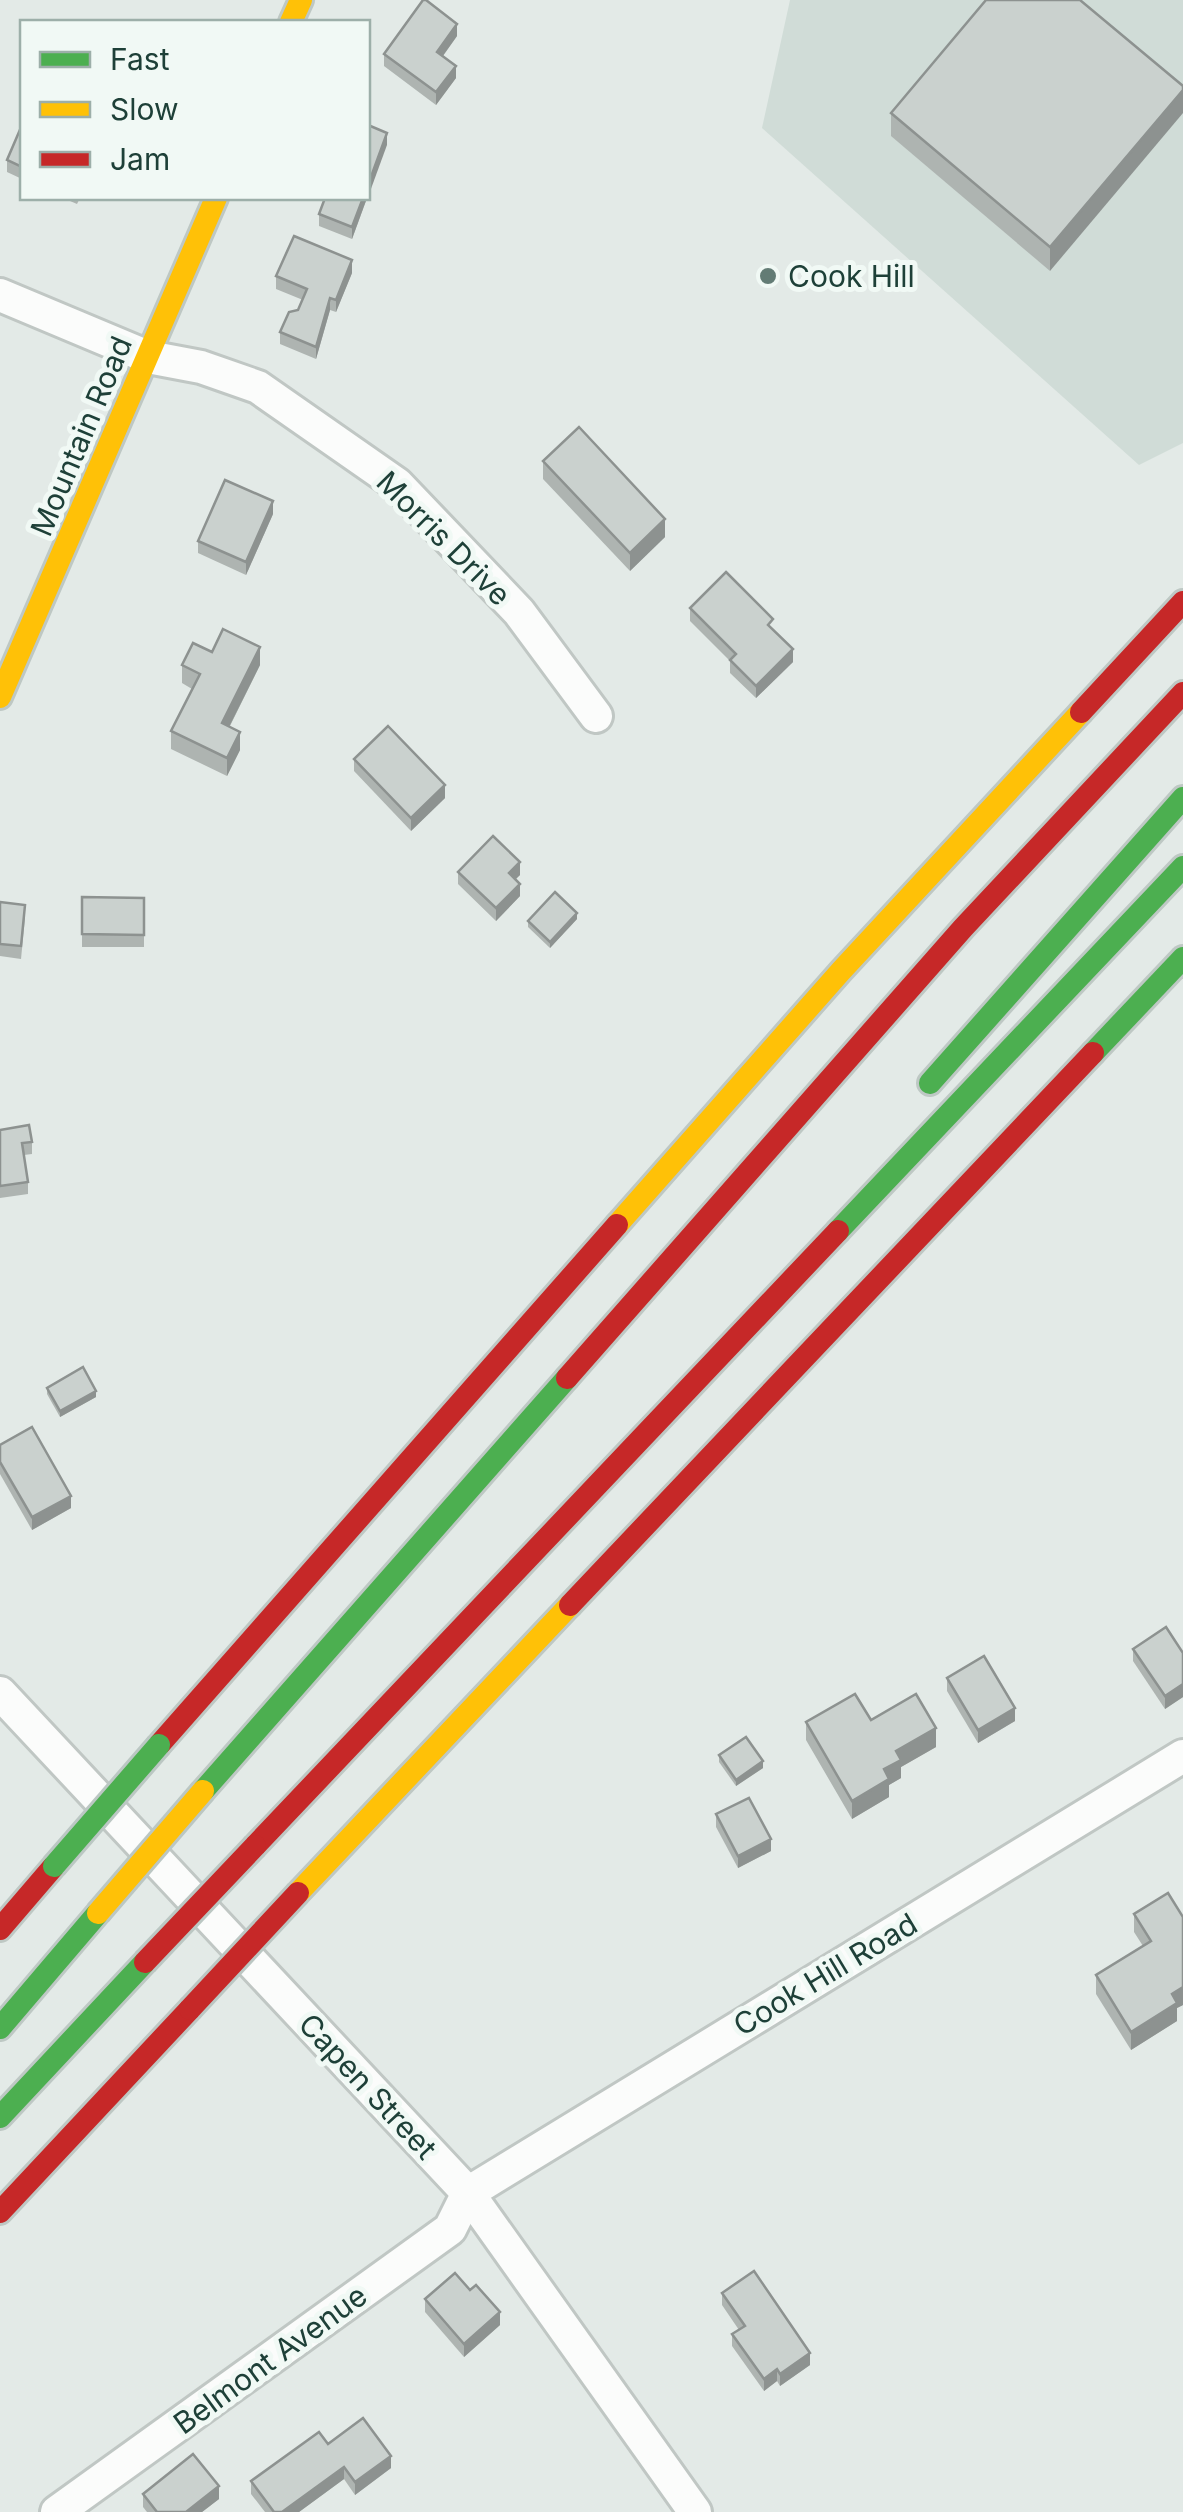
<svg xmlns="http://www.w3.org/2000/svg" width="1183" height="2512" viewBox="0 0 1183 2512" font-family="Inter,sans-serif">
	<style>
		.built { fill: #d0dcd7 }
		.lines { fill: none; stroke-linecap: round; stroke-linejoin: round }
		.street-casing { stroke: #c0c7c4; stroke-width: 38 }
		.fast-casing { stroke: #bec8c4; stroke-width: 28 }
		.slow-casing { stroke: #bec8c4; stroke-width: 28 }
		.jam-casing { stroke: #bec8c4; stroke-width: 28 }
		.street { stroke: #fbfcfb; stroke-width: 32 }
		.fast { stroke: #4caf50; stroke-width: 22 }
		.slow { stroke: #ffc107; stroke-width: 22 }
		.jam { stroke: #c62828; stroke-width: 22 }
		.fast-bridge-casing { stroke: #bbc7c3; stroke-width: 28; stroke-linecap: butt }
		.slow-bridge-casing { stroke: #bbc7c3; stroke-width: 28; stroke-linecap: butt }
		.jam-bridge-casing { stroke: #bbc7c3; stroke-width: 28; stroke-linecap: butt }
		.fast-bridge { stroke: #4caf50; stroke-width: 22 }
		.slow-bridge { stroke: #ffc107; stroke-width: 22 }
		.jam-bridge { stroke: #c62828; stroke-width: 22 }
		.wall { fill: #aeb4b1 }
		.shaded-wall { fill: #8d9290 }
		.building { fill: #cad1ce; stroke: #8d9290; stroke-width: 2.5 }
		.poi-dot { fill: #637c75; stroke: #f1f9f5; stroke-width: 4 }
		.labels { text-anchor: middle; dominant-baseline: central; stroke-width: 10; stroke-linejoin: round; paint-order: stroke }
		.poi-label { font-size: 30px; fill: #1e4038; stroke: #f1f9f5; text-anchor: start }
		.street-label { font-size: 30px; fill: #1e4038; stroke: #f1f9f5 }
	</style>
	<rect width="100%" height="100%" fill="#e3eae7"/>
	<polygon class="built" points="790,0 1183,0 1183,443 1139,465 762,128"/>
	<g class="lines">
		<defs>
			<g id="street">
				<polyline points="0,295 148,357 201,367 258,387 397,484 519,612 596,716"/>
				<polyline points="0,1693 468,2193 695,2512"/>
				<polyline points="57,2512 450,2229 468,2193 1183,1756"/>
			</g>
			<g id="fast">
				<polyline points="1093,1053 1183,958"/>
				<polyline points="930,1083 1183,798"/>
				<polyline points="838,1231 1183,867"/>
				<polyline points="203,1791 567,1378"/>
				<polyline points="0,2028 98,1913"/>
				<polyline points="0,2117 145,1962"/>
			</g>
			<g id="slow">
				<polyline points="291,22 301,0"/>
				<polyline points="0,697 216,198"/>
				<polyline points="617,1225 841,971 1081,712"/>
				<polyline points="298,1893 570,1605"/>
			</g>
			<g id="jam">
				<polyline points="1081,712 1183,602"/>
				<polyline points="567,1378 963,928 1183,693"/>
				<polyline points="570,1605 1093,1053"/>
				<polyline points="159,1745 617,1225"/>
				<polyline points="255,1846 838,1231"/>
				<polyline points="0,1929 54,1866"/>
				<polyline points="0,2212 190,2009"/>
			</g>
		</defs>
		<use href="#street" class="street-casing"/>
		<use href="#fast" class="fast-casing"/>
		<use href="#slow" class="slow-casing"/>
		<use href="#jam" class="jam-casing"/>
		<use href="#street" class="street"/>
		<use href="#fast" class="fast"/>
		<use href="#slow" class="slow"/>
		<use href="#jam" class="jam"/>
		<defs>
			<polyline id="fast-bridge" points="54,1866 159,1745"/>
			<polyline id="slow-bridge" points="98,1913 203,1791"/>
			<g id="jam-bridge">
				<polyline points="145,1962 255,1846"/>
				<polyline points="190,2009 298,1893"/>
			</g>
		</defs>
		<use href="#fast-bridge" class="fast-bridge-casing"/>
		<use href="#slow-bridge" class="slow-bridge-casing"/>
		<use href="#jam-bridge" class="jam-bridge-casing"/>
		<use href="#fast-bridge" class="fast-bridge"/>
		<use href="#slow-bridge" class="slow-bridge"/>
		<use href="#jam-bridge" class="jam-bridge"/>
	</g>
	<g class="wall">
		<polygon points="1080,0 1050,271 891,136 891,113"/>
		<polygon points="457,36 443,56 456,78 436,105 384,66 384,54"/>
		<polygon points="22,125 22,179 7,172 7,160"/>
		<polygon points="63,198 80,198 77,204"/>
		<polygon points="325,198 367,198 352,239 319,226 319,214"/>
		<polygon points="352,273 336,312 330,310 316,359 280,344 280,332 298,310 303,300 276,289 276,276"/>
		<polygon points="543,461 665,537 630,571 543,479"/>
		<polygon points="273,514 246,575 198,553 198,541"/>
		<polygon points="690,608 773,630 793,662 756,698 730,673 730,661 690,621"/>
		<polygon points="212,652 260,665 230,726 240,750 227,776 171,749 171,731 192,689 182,683 182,665"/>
		<polygon points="354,759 445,798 411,831 354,771"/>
		<polygon points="458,872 520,875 515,879 520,896 496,921 458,884"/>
		<polygon points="82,897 144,898 144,947 82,947"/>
		<polygon points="0,902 25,918 21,959 0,956"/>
		<polygon points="577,919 550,948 528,927 528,921"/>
		<polygon points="0,1130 32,1142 32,1154 24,1155 28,1182 28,1194 0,1198"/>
		<polygon points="47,1388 96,1397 60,1417 47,1394"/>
		<polygon points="0,1445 71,1508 32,1530 0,1474"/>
		<polygon points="1133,1649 1183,1653 1183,1697 1165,1709 1133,1661"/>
		<polygon points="947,1678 1015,1721 978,1743 947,1691"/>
		<polygon points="871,1720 936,1747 901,1767 901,1778 889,1785 889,1797 852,1819 806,1740 806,1722"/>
		<polygon points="719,1755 763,1768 736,1786 719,1762"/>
		<polygon points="716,1814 771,1851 738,1868 716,1827"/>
		<polygon points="1134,1914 1183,1917 1183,2005 1177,2008 1177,2021 1131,2050 1096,1994 1096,1975 1143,1946 1134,1932"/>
		<polygon points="470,2290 500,2325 464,2357 425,2312 425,2299"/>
		<polygon points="722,2293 810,2365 780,2386 777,2381 764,2391 732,2346 732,2334 739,2330 722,2305"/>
		<polygon points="328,2444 391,2468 355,2495 344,2479 299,2512 265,2512 251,2494 251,2481"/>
		<polygon points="143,2494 219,2499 202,2512 147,2512 143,2507"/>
	</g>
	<g class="shaded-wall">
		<polygon points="457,24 457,36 437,64 437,52"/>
		<polygon points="456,66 456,78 436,105 436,92"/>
		<polygon points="1183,90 1183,113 1050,271 1050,247"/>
		<polygon points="387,133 387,145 368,197 368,185"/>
		<polygon points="363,198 367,198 352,239 352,227"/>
		<polygon points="352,260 352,273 336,312 336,300"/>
		<polygon points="330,298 330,310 316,359 316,347"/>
		<polygon points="273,501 273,514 246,575 246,562"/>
		<polygon points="665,519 665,537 630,571 630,553"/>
		<polygon points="260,647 260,665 222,741 222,723"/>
		<polygon points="793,649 793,662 756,698 756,686"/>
		<polygon points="240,732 240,750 227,776 227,758"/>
		<polygon points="445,785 445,798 411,831 411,818"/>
		<polygon points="520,862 520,875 509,886 509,873"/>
		<polygon points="520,884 520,896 496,921 496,908"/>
		<polygon points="577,913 577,919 550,948 550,942"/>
		<polygon points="96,1391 96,1397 60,1417 60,1411"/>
		<polygon points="71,1496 71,1508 32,1530 32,1517"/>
		<polygon points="1183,1684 1183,1697 1165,1709 1165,1696"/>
		<polygon points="1015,1708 1015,1721 978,1743 978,1730"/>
		<polygon points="936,1728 936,1747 901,1767 901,1778 889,1785 889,1797 852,1819 852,1801 884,1769 896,1751"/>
		<polygon points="763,1761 763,1768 736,1786 736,1780"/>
		<polygon points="771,1839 771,1851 738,1868 738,1856"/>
		<polygon points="1183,1987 1183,2005 1177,2008 1177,2021 1131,2050 1131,2032 1172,1994"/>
		<polygon points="500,2312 500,2325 464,2357 464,2344"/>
		<polygon points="810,2353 810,2365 780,2386 780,2374"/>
		<polygon points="777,2369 777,2381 764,2391 764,2379"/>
		<polygon points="391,2456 391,2468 355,2495 355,2482"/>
		<polygon points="344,2467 344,2479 299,2512 282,2512"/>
		<polygon points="219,2486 219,2499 202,2512 186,2512"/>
	</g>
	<g class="building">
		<polygon points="423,0 426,0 457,24 437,52 456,66 436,92 384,54"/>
		<polygon points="986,0 1080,0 1183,86 1183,90 1050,247 891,113"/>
		<polygon points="22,125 22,167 7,160"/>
		<polygon points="368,125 387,133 368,185"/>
		<polygon points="325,198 363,198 352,227 319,214"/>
		<polygon points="294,236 352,260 336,300 330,298 316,347 280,332 289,312 298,310 307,289 276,276"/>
		<polygon points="579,427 665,519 630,553 543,461"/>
		<polygon points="225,480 273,501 246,562 198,541"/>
		<polygon points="726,572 773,619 768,625 793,649 756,686 730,660 736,654 690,608"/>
		<polygon points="223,629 260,647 222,723 240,732 227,758 171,731 200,674 182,665 193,643 212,652"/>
		<polygon points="388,726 445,785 411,818 354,759"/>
		<polygon points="493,836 520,862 509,873 520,884 496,908 458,872"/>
		<polygon points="555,892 577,913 550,942 528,921"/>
		<polygon points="82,897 144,898 144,935 82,934"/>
		<polygon points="0,902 25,905 21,946 0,944"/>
		<polygon points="29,1125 32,1142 22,1143 28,1182 0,1186 0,1130"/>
		<polygon points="83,1367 96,1391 60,1411 47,1388"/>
		<polygon points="32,1427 71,1496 32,1517 0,1462 0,1445"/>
		<polygon points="1166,1627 1183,1653 1183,1684 1165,1696 1133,1649"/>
		<polygon points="984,1656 1015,1708 978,1730 947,1678"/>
		<polygon points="855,1694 871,1720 916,1694 936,1728 896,1751 901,1760 884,1769 889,1779 852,1801 806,1722"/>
		<polygon points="746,1737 763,1761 736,1780 719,1755"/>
		<polygon points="749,1798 771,1839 738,1856 716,1814"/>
		<polygon points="1168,1893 1183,1917 1183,1987 1172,1994 1177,2003 1131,2032 1096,1975 1151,1941 1134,1914"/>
		<polygon points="754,2271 810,2353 780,2374 777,2369 764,2379 732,2334 745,2326 722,2293"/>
		<polygon points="455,2273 470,2290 476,2285 500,2312 464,2344 425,2299"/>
		<polygon points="363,2418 391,2456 355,2482 344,2467 282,2512 274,2512 251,2481 319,2432 328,2444"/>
		<polygon points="193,2454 219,2486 186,2512 157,2512 143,2494"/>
	</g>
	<circle class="poi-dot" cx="768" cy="276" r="10"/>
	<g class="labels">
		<g class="poi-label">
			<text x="788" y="276">Cook Hill</text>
		</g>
		<g class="street-label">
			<text transform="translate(81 436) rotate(-67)">Mountain Road</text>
			<text transform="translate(444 538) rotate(45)">Morris Drive</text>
			<text transform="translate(825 1974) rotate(-31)">Cook Hill Road</text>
			<text transform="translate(368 2086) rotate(47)">Capen Street</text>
			<text transform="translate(270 2359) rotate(-36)">Belmont Avenue</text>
		</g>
	</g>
	<rect x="20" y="20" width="350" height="180" fill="#f1f9f5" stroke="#9dafa9" stroke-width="2.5"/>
	<rect x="40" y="52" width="50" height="15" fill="#4caf50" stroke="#9dafa9" stroke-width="2.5"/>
	<text x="110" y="70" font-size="30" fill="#1e4038">Fast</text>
	<rect x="40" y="102" width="50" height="15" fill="#ffc107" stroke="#9dafa9" stroke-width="2.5"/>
	<text x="110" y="120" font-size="30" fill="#1e4038">Slow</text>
	<rect x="40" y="152" width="50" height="15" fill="#c62828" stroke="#9dafa9" stroke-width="2.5"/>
	<text x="110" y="170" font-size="30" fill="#1e4038">Jam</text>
</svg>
